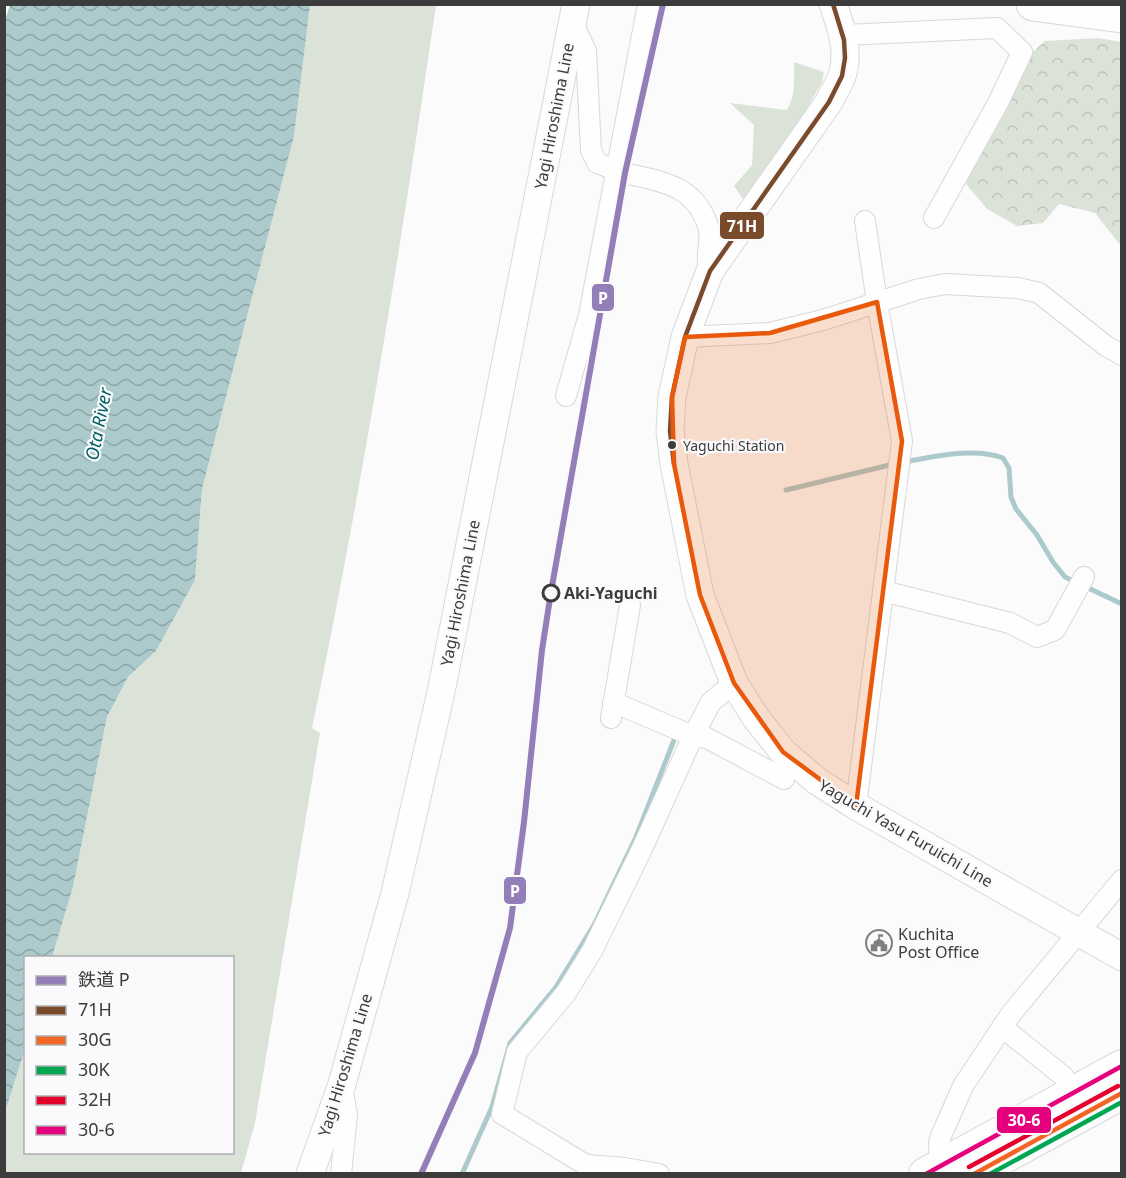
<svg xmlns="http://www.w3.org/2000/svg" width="1126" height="1178" viewBox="0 0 1126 1178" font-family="'Noto Sans','Noto Sans JP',sans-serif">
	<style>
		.green { fill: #dbe3d8 }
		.forest { fill: url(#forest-crowns) }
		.water { fill: url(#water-waves) }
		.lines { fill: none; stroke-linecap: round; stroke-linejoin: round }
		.stream { stroke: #accacb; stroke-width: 5 }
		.street-casing { stroke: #d8d8d9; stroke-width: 22 }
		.secondary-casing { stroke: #d8d8d9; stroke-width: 29 }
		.primary-casing { stroke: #d8d8d9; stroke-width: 34 }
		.highway-casing { stroke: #d8d8d9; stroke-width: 35 }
		.street { stroke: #fefefe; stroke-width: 20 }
		.secondary { stroke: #fefefe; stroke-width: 27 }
		.primary { stroke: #fefefe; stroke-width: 32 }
		.highway { stroke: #fefefe; stroke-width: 33 }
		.bus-1-casing { stroke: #fafafc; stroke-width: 9 }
		.bus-2-casing { stroke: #fafafc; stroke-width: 9 }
		.bus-3-casing { stroke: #fafafc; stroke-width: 9 }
		.bus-4-casing { stroke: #fafafc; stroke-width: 9 }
		.bus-5-casing { stroke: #fafafc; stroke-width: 9 }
		.bus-1 { stroke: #7a4b2a; stroke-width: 4.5 }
		.bus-2 { stroke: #f26522; stroke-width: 4.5 }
		.bus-3 { stroke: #00a651; stroke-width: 4.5 }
		.bus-4 { stroke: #e4002b; stroke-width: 4.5 }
		.bus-5 { stroke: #e5007d; stroke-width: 4.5 }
		.rail-1-casing { stroke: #fafafc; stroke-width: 10 }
		.rail-1 { stroke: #947eb8; stroke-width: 6 }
		.marked { fill: #e8590c; fill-opacity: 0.2; stroke: #e8590c; stroke-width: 4.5; stroke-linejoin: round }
		.bus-dot { fill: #3c3c3d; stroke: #fafafc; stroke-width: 2 }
		.stop-dot { fill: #fafafc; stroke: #3c3c3d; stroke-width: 3 }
		.labels { text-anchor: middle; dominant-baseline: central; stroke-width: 4.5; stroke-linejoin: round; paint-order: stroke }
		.bus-label { font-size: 14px; fill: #3c3c3d; stroke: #fafafc; text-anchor: start }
		.street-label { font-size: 16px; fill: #3c3c3d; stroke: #fafafc }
		.stop-label { font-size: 16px; font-weight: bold; fill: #3c3c3d; stroke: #fafafc; text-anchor: start }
		.poi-label { font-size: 16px; fill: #3c3c3d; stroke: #fafafc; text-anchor: start }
		.water-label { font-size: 18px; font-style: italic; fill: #005f64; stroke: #fafafc }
		.line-badge { stroke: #fafafc; stroke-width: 2 }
		.badge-label { font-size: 16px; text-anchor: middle; font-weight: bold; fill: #fff }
	</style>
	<defs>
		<pattern id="forest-crowns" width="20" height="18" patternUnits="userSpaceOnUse" patternTransform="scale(1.5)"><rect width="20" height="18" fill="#dbe3d8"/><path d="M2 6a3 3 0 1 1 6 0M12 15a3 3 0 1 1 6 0" fill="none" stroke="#bdc4ba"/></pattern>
		<pattern id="water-waves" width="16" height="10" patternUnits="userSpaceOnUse" patternTransform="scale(1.5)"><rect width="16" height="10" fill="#accacb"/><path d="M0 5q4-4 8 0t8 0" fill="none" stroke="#8da5a6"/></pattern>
	</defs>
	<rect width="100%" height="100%" fill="#fbfbfb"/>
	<g class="green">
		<path d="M310 5H436C401 246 362 489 312 728L320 733 255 1123 241 1173 5 1174V1112L25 1049 26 1152H232V958L52 957 73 887 107 717 128 677 156 651 195 580 202 489 294 136Z"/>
		<path d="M794 62 824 72 822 82 787 144 745 202 734 186 752 165 754 125 730 103 787 110C796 95 794 78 794 62Z"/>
	</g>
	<polygon class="forest" points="1099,38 1121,42 1121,246 1095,213 1059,204 1043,223 1017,226 987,209 966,184 970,159 1024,60 1045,41"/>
	<polygon class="water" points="10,5 310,5 294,136 202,489 195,580 156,651 128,677 107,717 73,887 52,957 26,958 25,1049 5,1112 4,23"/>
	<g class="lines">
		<g class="stream">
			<path d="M904 462C934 457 973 447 1003 458L1009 468 1011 497 1016 509 1037 535 1053 562 1065 577 1122 604"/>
			<polyline points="786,490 894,464"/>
			<polyline points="462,1174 492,1107 510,1043 556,987 594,925 636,837 674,740"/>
		</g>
		<defs>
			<g id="street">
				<path d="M572 21 586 51 591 150 597 163C607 166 618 172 628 174 664 182 695 186 708 226 713 240 704 255 710 271"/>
				<polyline points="844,35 997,28 1022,52 999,101 934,218"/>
				<polyline points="685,337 770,333 823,320 919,289 945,284 1018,288 1039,293 1106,346 1122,355"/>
				<polyline points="566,396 589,315 648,4"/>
				<polyline points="883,591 1010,623 1037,637 1055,630 1084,577"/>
				<polyline points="613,702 693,736 711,702 734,683"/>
				<polyline points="611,718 630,605"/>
				<polyline points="856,806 902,441 877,302 865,221"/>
				<polyline points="1002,1027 1063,1076 1074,1092"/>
				<polyline points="940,1165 939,1143 941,1136 963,1086 1011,1014 1122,880"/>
				<polyline points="341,1174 347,1115 342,1087"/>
				<polyline points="659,1174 625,1168 586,1165 502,1114 517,1052 566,993 592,951 642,849 693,736 707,738 784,779"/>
			</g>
			<g id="secondary">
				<path d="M833 4C841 27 850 52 842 76 839 84 833 93 829 102L710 271 685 337 672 397 670 431 674 464 700 595 734 683 756 718 783 752 817 781 856 806 1122 957"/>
				<polyline points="310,1174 342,1084 395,893 441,692 576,4"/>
			</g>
			<g id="primary">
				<polyline points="925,1174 1122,1066"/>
				<polyline points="973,1174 1122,1093"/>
			</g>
			<polyline id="highway" points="1033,4 1122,16"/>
		</defs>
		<use href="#street" class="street-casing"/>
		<use href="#secondary" class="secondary-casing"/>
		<use href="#primary" class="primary-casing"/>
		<use href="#highway" class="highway-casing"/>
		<use href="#street" class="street"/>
		<use href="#secondary" class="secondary"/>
		<use href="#primary" class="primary"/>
		<use href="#highway" class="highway"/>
		<defs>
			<polyline id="bus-1" points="674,464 670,431 672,397 685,337 710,271 829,102 842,76 845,58 844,40 833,4"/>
			<polyline id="bus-2" points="974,1174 1122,1093"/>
			<polyline id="bus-3" points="990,1174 1122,1102"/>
			<polyline id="bus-4" points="969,1167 1118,1086"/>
			<polyline id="bus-5" points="926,1174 1122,1066"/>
		</defs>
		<use href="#bus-1" class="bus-1-casing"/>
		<use href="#bus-2" class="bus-2-casing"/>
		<use href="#bus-3" class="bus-3-casing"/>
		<use href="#bus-4" class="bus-4-casing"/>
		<use href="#bus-5" class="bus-5-casing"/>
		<use href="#bus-1" class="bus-1"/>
		<use href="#bus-2" class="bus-2"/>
		<use href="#bus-3" class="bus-3"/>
		<use href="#bus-4" class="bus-4"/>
		<use href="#bus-5" class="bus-5"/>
		<defs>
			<polyline id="rail-1" points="421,1174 475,1053 510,928 524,822 542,650 551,592 625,173 663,4"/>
		</defs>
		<use href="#rail-1" class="rail-1-casing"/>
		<use href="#rail-1" class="rail-1"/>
	</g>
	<path class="marked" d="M877 302 902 441 856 806 783 752 734 683 700 595 674 464 672 397 685 337 770 333Z"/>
	<defs>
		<symbol id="civic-ring" viewBox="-11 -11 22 22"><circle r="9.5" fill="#fafafc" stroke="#7f7f80" stroke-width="1.5"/><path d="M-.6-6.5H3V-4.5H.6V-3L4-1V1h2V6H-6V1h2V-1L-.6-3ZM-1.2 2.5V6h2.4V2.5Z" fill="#7f7f80"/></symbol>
	</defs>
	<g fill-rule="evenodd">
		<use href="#civic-ring" x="864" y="928" width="30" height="30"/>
	</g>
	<circle class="bus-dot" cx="672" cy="445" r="5"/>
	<circle class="stop-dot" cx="551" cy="593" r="8"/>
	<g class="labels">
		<g class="bus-label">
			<text x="683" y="445">Yaguchi Station</text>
		</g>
		<g class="street-label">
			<text transform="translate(554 116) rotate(-79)">Yagi Hiroshima Line</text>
			<text transform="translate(460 593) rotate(-79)">Yagi Hiroshima Line</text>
			<text transform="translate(906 833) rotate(30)">Yaguchi Yasu Furuichi Line</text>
			<text transform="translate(345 1065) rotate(-73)">Yagi Hiroshima Line</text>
		</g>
		<g class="stop-label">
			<text x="564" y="593">Aki-Yaguchi</text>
		</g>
		<g class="poi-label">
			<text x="898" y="934">Kuchita<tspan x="898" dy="18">Post Office</tspan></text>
		</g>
		<g class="water-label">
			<text transform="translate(98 424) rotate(-79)">Ota River</text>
		</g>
	</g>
	<g class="line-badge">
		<rect x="719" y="211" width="46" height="29" rx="6" fill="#7a4b2a"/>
		<rect x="591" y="283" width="24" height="29" rx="6" fill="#947eb8"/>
		<rect x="503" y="876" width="24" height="29" rx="6" fill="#947eb8"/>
		<rect x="996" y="1106" width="56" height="28" rx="6" fill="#e5007d"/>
	</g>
	<g class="badge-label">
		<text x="742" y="232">71H</text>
		<text x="603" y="304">P</text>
		<text x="515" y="897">P</text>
		<text x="1024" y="1126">30-6</text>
	</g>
	<rect width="1126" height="1178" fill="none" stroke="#3c3c3d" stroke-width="12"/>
	<rect x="24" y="956" width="210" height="198" fill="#fafafc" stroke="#aeaeb0" stroke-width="1.5"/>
	<rect x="36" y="976" width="30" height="9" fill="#947eb8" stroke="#aeaeb0" stroke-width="1.5"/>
	<text x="78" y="986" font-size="18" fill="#3c3c3d">鉄道 P</text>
	<rect x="36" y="1006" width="30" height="9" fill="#7a4b2a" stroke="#aeaeb0" stroke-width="1.5"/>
	<text x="78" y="1016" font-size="18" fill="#3c3c3d">71H</text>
	<rect x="36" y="1036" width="30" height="9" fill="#f26522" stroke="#aeaeb0" stroke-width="1.5"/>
	<text x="78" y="1046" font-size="18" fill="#3c3c3d">30G</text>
	<rect x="36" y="1066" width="30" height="9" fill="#00a651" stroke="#aeaeb0" stroke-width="1.5"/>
	<text x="78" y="1076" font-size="18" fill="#3c3c3d">30K</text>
	<rect x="36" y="1096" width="30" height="9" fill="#e4002b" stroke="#aeaeb0" stroke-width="1.5"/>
	<text x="78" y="1106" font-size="18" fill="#3c3c3d">32H</text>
	<rect x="36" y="1126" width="30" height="9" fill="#e5007d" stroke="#aeaeb0" stroke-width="1.5"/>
	<text x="78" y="1136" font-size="18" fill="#3c3c3d">30-6</text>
</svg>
